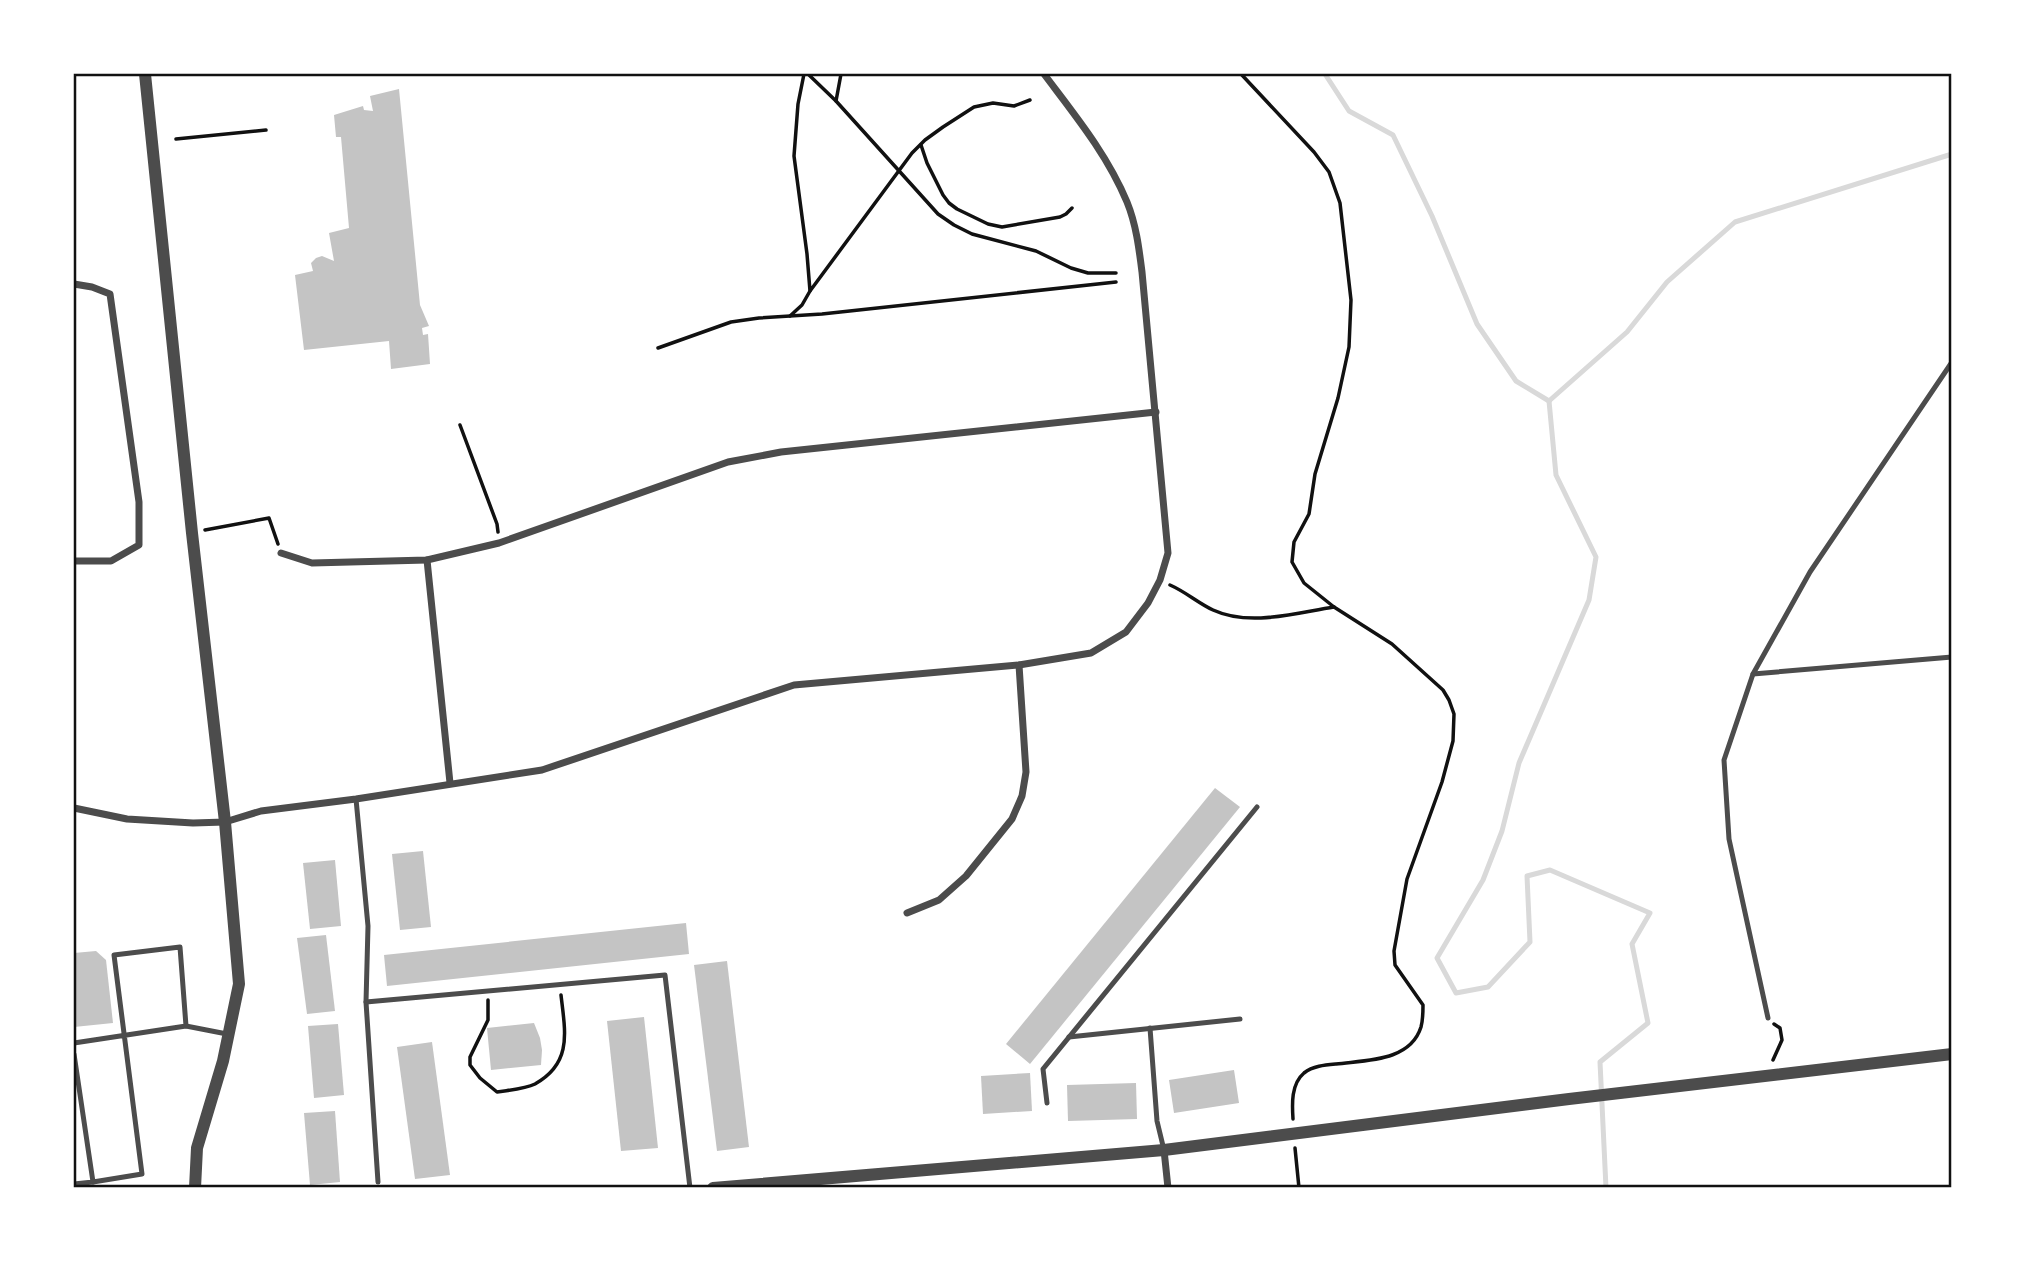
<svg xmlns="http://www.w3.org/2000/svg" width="2025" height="1261" viewBox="0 0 2025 1261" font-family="Raleway,sans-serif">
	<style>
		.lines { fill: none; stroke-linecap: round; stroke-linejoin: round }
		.stream { stroke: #d9d9d9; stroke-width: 5 }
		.building { fill: #c4c4c4 }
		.path { stroke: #111; stroke-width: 3.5 }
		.service { stroke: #4c4c4c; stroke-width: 5 }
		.minor { stroke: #4c4c4c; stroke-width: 7 }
		.tertiary { stroke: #4c4c4c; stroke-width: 12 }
		.neatline { fill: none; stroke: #111; stroke-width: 2.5 }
	</style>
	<rect width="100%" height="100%" fill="#fff"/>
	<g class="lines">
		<g class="stream">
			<polyline points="1325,74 1349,111 1393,135 1432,216 1477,324 1516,381 1549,401"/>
			<polyline points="1549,401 1556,475 1596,557 1589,600 1519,763 1502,831 1483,880 1437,958 1456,993 1488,987 1530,942 1527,876 1550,870 1650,913 1632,944 1648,1023 1600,1062 1606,1188"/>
			<polyline points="1549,401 1627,332 1667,282 1735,222 1952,154"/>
		</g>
	</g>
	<g class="building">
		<polygon points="399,89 420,305 429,326 422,328 423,335 428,334 430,364 391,369 389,341 304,350 295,275 313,271 311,263 316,258 322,256 334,261 329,233 349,228 341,137 336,137 334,115 363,106 364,110 373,111 370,96"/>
		<polygon points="1215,788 1240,807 1030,1064 1006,1044"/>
		<polygon points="423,851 431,927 400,930 392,854"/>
		<polygon points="335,860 341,926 310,929 303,863"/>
		<polygon points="686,923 689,954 387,986 384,955"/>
		<polygon points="326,935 335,1011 307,1014 297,938"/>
		<polygon points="96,951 106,960 113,1023 74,1027 74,953"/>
		<polygon points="727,961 749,1147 717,1151 694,965"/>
		<polygon points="644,1017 658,1148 621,1151 607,1021"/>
		<polygon points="534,1023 540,1038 542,1050 541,1065 491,1070 487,1028"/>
		<polygon points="338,1024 344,1095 314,1098 308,1026"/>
		<polygon points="432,1042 450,1175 415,1179 397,1047"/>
		<polygon points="1234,1070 1239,1103 1174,1113 1169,1080"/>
		<polygon points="1030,1073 1032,1111 983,1114 981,1076"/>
		<polygon points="1136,1083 1137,1119 1068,1121 1067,1085"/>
		<polygon points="335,1111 340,1182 310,1185 304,1113"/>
	</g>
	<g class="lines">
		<g class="path">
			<polyline points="804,74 798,104 794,156 807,254 810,291 912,153 925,140 943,127 974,107 993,103 1014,106 1030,100"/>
			<polyline points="808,74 836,101 938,214 954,225 972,234 1036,251 1071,268 1088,273 1116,273"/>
			<path d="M1241 74 1314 152 1329 172 1340 203 1351 300 1349 347 1338 398 1315 474 1309 514 1294 542 1292 562 1304 583 1334 607 1392 644 1443 690 1449 700 1454 714 1453 741 1442 782 1407 879 1394 951 1395 965 1423 1005C1423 1012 1423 1020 1421 1027 1410 1062 1365 1060 1336 1064 1325 1065 1313 1066 1304 1073 1291 1084 1292 1104 1293 1119"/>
			<polyline points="836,101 841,74"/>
			<polyline points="176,139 266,130"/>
			<polyline points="921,145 927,163 943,195 949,203 957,209 988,224 1002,227 1060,217 1066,214 1072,208"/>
			<polyline points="790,316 802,305 810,291"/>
			<polyline points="658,348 731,322 759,318 822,314 1116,282"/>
			<polyline points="460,425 497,524 498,532"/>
			<polyline points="205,530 269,518 278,544"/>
			<path d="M1170 585C1186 592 1198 603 1213 610 1250 627 1295 613 1334 607"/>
			<path d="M488 1000V1020L470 1057V1065L480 1078 497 1092C509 1090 525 1089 535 1084 573 1063 565 1031 561 995"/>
			<polyline points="1773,1060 1782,1040 1780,1028 1774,1024"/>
			<polyline points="1295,1148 1299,1188"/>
		</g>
		<g class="service">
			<polyline points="1753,674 1952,657"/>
			<polyline points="356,799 368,926 366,1002 378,1182"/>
			<polyline points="366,1002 665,975 690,1188"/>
			<polyline points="1768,1018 1729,839 1724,760 1753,674 1810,572 1952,362"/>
			<polyline points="186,1026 227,1034"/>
			<polyline points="1150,1028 1157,1121 1164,1150"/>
			<polyline points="1069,1037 1240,1019"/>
			<polyline points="74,1043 186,1026 180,947 114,955 142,1174 93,1182"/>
			<polyline points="74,1054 93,1182 74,1184"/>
			<polyline points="1047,1103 1043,1069 1257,807"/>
		</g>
		<g class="minor">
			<polyline points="74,284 92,287 110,294 139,502 139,545 111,561 74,561"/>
			<polyline points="281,553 312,563 427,560 499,543 728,462 781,452 1156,412"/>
			<polyline points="427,560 450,783"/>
			<path d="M74 808 127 819 193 823 225 822 261 811 356 799 542 770 794 685 1019 665 1091 653 1126 632 1148 603 1160 580 1168 553 1142 272C1139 248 1136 224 1127 202 1107 154 1074 114 1044 74"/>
			<polyline points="907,913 939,900 966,876 1012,819 1022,796 1026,772 1019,665"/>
			<polyline points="1164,1150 1168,1188"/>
		</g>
		<g class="tertiary">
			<polyline points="145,74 192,533 225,822 239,984 223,1061 197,1148 195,1188"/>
			<polyline points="713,1188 1164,1150 1569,1099 1952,1054"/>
		</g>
	</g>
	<rect width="2025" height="1261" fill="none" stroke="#ffffff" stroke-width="150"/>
	<rect x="75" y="75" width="1875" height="1111" class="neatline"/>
</svg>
